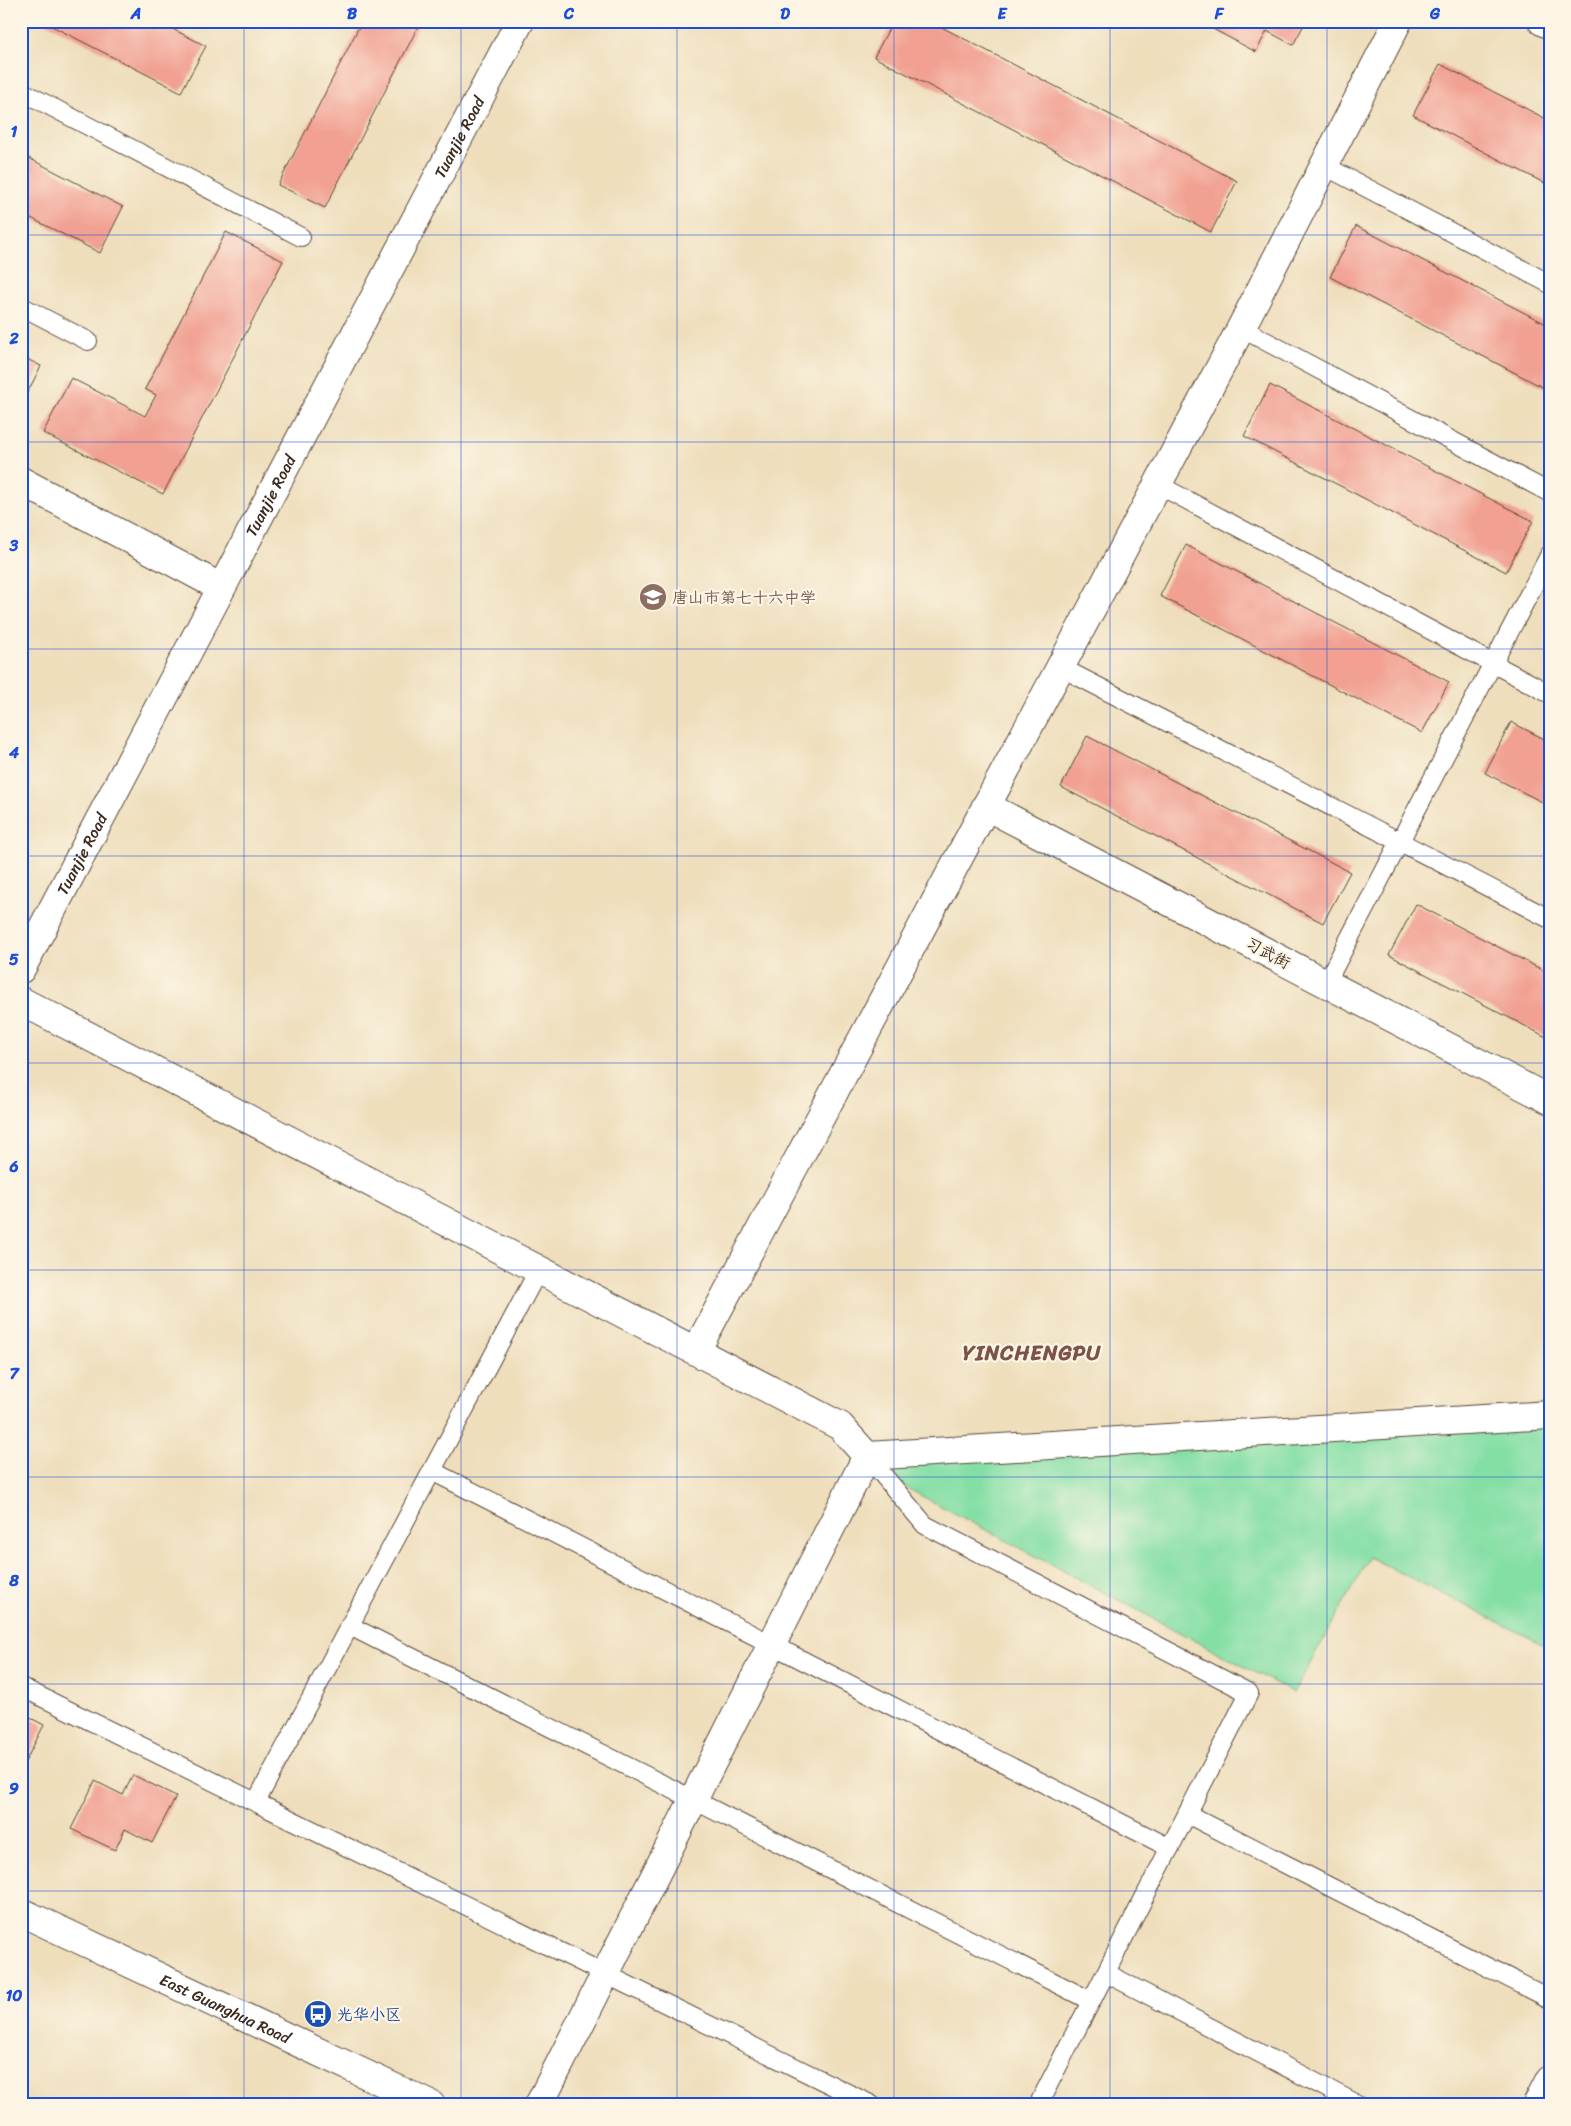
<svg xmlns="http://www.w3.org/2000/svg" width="1571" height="2126" viewBox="0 0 1571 2126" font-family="Sriracha,'LXGW WenKai TC',sans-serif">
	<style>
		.green { fill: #84dfa5; stroke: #608462 }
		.building { fill: #f1a092 }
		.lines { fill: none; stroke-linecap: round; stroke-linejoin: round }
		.lane-casing { stroke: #564536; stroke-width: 20 }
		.street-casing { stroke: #564536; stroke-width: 30 }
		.secondary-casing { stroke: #564536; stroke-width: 30 }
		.lane { stroke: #fff; stroke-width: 18 }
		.street { stroke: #fff; stroke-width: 28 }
		.secondary { stroke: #fff; stroke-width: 28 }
		.grid { fill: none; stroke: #1d4ed8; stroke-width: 1; stroke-opacity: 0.55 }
		.labels { text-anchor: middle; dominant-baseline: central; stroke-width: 4.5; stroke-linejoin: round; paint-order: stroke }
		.street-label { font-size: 16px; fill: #3b2a1e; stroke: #fcf5e5 }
		.education-label { font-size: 16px; fill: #785e54; stroke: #fcf5e5; text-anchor: start }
		.transit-label { font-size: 16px; fill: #164399; stroke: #fcf5e5; text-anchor: start }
		.district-label { font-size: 21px; font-weight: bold; letter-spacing: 1px; fill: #7b5347; stroke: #fcf5e5 }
		.neatline { fill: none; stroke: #1d4ed8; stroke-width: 2 }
		.grid-label { font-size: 16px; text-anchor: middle; font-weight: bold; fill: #1d4ed8 }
	</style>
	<rect width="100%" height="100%" fill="#fcf5e5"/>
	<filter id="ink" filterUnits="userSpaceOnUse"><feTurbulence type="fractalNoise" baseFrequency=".02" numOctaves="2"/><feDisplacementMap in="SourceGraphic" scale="10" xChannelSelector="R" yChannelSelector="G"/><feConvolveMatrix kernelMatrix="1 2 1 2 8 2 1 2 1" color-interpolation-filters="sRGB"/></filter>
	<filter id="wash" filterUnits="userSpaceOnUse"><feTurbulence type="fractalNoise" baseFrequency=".0096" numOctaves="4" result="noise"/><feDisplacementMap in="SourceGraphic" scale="20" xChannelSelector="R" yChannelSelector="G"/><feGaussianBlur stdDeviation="1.12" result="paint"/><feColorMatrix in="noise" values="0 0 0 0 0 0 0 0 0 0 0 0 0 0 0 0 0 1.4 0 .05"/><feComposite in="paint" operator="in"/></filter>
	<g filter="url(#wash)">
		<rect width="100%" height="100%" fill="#eedebc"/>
		<polygon class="green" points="1550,1405 1550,1648 1369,1557 1294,1693 886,1477 895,1453"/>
		<g id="blocks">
			<g class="building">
				<polygon points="42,21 157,21 206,46 181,92"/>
				<polygon points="362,21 421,21 325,208 278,185"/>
				<polygon points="893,21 930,21 1237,181 1211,232 874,57"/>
				<polygon points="1217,21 1306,21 1293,45 1267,31 1256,52 1213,29"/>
				<polygon points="1440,64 1550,121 1550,186 1413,115"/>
				<polygon points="21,154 123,207 100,253 21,213"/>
				<polygon points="1356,226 1550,326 1550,391 1330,277"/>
				<polygon points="226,232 283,261 163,494 43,433 71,378 145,416 156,395 145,389"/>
				<polygon points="21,356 41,366 21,405"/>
				<polygon points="1270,385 1533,521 1506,572 1244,436"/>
				<polygon points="1186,545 1449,682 1422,733 1160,596"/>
				<polygon points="1511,722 1550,742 1550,806 1485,773"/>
				<polygon points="1087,736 1350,872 1323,923 1061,787"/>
				<polygon points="1416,904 1550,974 1550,1039 1389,955"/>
				<polygon points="21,1713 44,1725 21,1770"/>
				<polygon points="133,1775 176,1796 152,1843 125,1829 115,1850 71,1829 95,1781 123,1795"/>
			</g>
		</g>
	</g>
	<g filter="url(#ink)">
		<use href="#blocks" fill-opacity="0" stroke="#564536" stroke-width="1"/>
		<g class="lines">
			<defs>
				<g id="lane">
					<polyline points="21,91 301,237"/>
					<polyline points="1323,165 1550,284"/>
					<polyline points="21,306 88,341"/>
					<polyline points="1241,328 1550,493"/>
					<polyline points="1157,484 1550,694"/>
					<polyline points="1060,667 1550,919"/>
					<polyline points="1326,983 1550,554"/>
					<polyline points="867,1456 925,1525 1249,1693 1038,2105"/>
					<polyline points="432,1471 1170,1848"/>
					<polyline points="350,1626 1091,2001"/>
					<polyline points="21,1687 872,2105"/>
					<polyline points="256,1802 539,1269"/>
					<polyline points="1187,1814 1550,1999"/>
					<polyline points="1106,1973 1359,2105"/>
				</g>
				<g id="street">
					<polyline points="1542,21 1550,25"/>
					<polyline points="21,481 220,587"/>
					<polyline points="986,806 1550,1100"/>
					<polyline points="21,1001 840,1426 867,1456"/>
					<polyline points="696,1351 1241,328 1398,21"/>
					<polyline points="539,2105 867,1456 1550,1415"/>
					<polyline points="1537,2105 1550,2080"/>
				</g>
				<g id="secondary">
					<path id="s1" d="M21 969 520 21"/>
					<path id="s2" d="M21 1912 431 2105"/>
				</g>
			</defs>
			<use href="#lane" class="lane-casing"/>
			<use href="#street" class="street-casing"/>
			<use href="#secondary" class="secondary-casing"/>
			<use href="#lane" class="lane"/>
			<use href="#street" class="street"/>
			<use href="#secondary" class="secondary"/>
		</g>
	</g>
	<path class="grid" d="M244 21V2105M461 21V2105M677 21V2105M894 21V2105M1110 21V2105M1327 21V2105M21 235H1550M21 442H1550M21 649H1550M21 856H1550M21 1063H1550M21 1270H1550M21 1477H1550M21 1684H1550M21 1891H1550"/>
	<defs>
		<symbol id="school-disc" viewBox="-11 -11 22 22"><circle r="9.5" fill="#8d6e63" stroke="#fcf5e5"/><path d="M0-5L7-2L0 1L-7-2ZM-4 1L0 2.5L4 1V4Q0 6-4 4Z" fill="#fff"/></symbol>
		<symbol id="bus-disc" viewBox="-11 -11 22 22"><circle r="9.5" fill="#1a4fb4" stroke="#fcf5e5"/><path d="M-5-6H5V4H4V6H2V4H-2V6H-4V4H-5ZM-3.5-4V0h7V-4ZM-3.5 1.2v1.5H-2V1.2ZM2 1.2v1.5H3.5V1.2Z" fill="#fff"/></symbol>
	</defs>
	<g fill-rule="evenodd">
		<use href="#school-disc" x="637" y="581" width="32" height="32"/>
		<use href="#bus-disc" x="302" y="1998" width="32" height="32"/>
	</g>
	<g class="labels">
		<g class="street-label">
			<text stroke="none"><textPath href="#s1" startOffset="940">Tuanjie Road</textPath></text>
			<text stroke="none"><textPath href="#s1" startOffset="535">Tuanjie Road</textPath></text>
			<text stroke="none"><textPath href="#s1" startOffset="130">Tuanjie Road</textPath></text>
			<text transform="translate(1268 953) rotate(28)">习武街</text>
			<text stroke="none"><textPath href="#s2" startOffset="226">East Guanghua Road</textPath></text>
		</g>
		<g class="education-label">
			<text x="672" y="597">唐山市第七十六中学</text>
		</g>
		<g class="transit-label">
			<text x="337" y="2014">光华小区</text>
		</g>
		<g class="district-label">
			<text x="1032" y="1353">YINCHENGPU</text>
		</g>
	</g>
	<rect width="1571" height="2126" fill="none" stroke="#fcf5e5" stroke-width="55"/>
	<rect x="28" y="28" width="1516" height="2070" class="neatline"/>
	<g class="grid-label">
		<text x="136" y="19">A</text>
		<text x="352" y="19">B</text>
		<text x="569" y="19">C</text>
		<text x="785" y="19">D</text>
		<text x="1002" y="19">E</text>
		<text x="1219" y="19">F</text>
		<text x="1435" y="19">G</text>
		<text x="14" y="137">1</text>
		<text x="14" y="344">2</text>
		<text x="14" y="551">3</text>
		<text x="14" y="758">4</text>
		<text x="14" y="965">5</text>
		<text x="14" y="1172">6</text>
		<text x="14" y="1379">7</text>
		<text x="14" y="1586">8</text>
		<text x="14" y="1794">9</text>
		<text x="14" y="2001">10</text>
	</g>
</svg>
